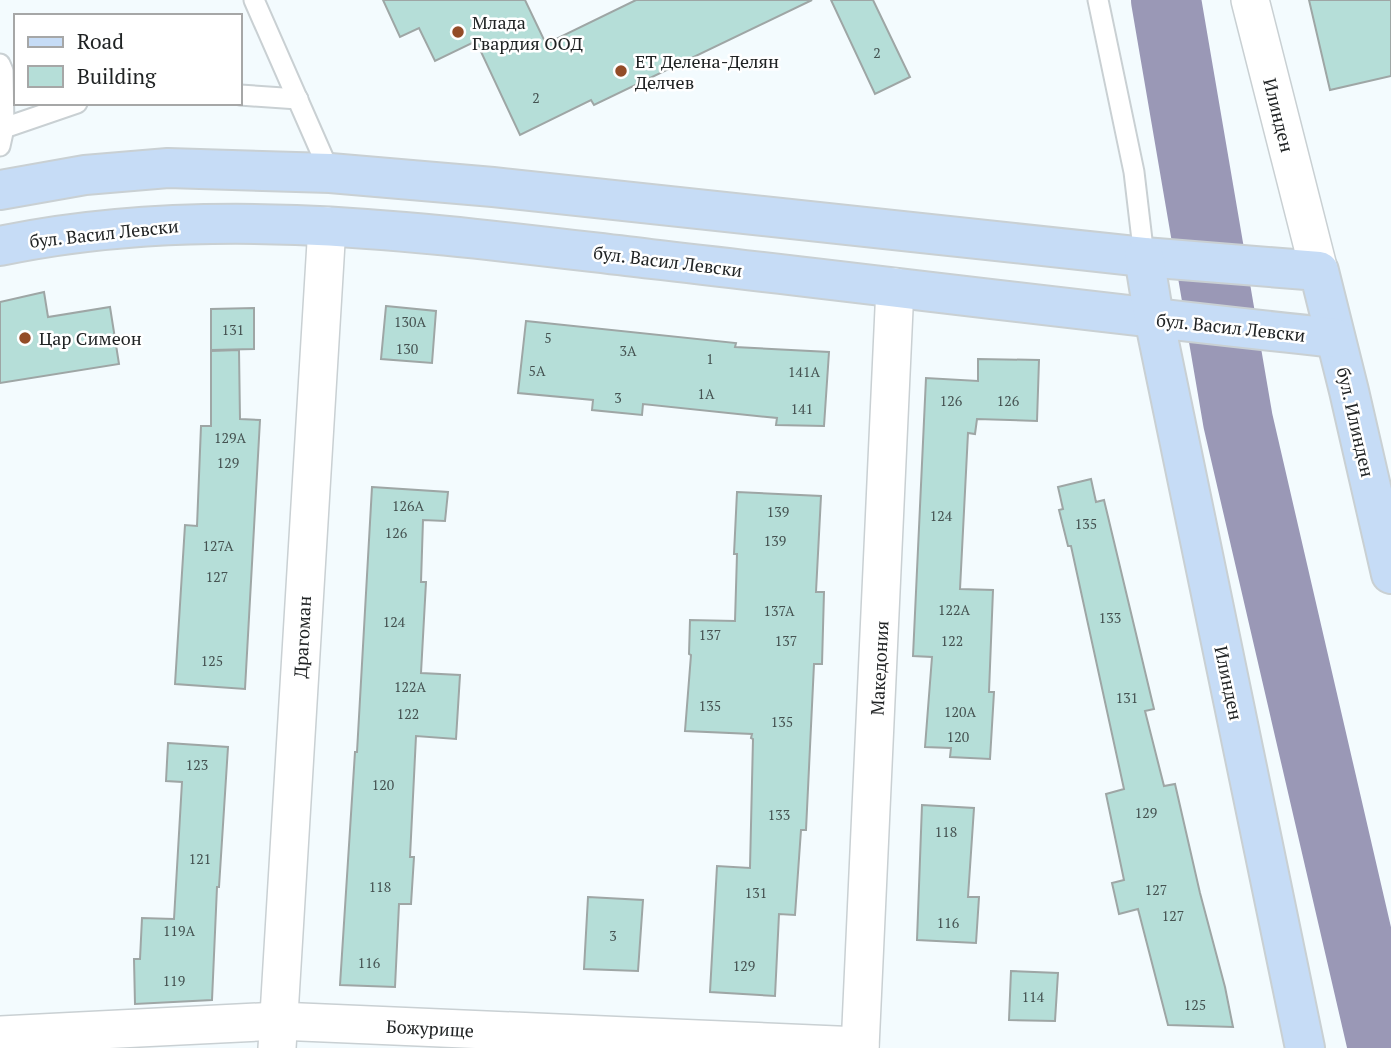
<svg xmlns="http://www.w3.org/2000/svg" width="1391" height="1048" viewBox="0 0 1391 1048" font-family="'PT Serif',serif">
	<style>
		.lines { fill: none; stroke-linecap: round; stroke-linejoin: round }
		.river { stroke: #9a98b6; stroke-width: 70 }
		.building { fill: #b5ded8; stroke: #9ea6a5; stroke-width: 2 }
		.service-casing { stroke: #c9d0d3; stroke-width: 23 }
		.minor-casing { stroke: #c9d0d3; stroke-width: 40 }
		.secondary-casing { stroke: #c9d0d3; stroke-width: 42 }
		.service { stroke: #fff; stroke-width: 19 }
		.minor { stroke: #fff; stroke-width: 37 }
		.secondary { stroke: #c6dcf6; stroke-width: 38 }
		.poi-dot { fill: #934c27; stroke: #fff; stroke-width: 2.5 }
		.labels { text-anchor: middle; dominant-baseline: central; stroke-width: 5; stroke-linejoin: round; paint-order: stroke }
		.number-label { font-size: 14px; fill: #455251 }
		.poi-label { font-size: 18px; fill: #202324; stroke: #fff; text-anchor: start }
		.street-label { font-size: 18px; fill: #202324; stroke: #fff }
	</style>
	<rect width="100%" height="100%" fill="#f3fbfe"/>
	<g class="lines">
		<polyline class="river" points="1166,0 1238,421 1383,1048"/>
	</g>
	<g class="building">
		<polygon points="383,0 525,0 546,44 636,0 812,0 594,105 591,100 520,135 476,41 435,61 419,28 400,37"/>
		<polygon points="831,0 873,0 910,77 875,94"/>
		<polygon points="1309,0 1391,0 1391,76 1330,90"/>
		<polygon points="44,292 48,317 110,307 119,364 0,383 0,302"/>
		<polygon points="386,306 436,311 432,363 381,359"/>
		<polygon points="254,308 254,349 211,350 211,309"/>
		<polygon points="526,321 736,343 735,347 829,352 824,426 776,425 777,418 643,404 642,415 592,410 593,400 518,393"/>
		<polygon points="239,350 240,419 260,420 245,689 175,684 185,525 197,526 201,426 211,426 211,351"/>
		<polygon points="978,359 1039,360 1037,421 977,419 975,434 968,433 960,589 993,590 989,692 994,692 990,759 950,757 951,748 925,747 932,657 913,656 926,378 978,381"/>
		<polygon points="1091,479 1096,502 1104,500 1154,709 1145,711 1164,786 1175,784 1200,893 1225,987 1233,1027 1168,1025 1138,909 1119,914 1112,883 1124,880 1106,794 1124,789 1071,546 1068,546 1059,510 1063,509 1058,487"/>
		<polygon points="372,487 448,492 445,521 423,520 421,582 426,582 421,673 460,675 456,739 416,736 410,857 414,857 411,904 399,904 395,987 340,985 355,752 357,752"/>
		<polygon points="737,492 821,496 816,592 824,592 822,664 814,664 806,830 801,830 795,915 779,914 775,996 710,992 717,866 750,868 753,739 751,738 752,734 685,731 691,655 689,654 690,620 735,621 737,554 734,554"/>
		<polygon points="168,743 228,747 219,887 217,887 212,1000 135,1004 134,959 140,959 142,918 174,919 182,782 166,781"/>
		<polygon points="922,805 974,808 968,897 979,897 976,943 917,940"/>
		<polygon points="588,897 643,900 638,971 584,969"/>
		<polygon points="1011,971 1058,973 1055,1021 1009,1020"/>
	</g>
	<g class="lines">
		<defs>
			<g id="service">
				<polyline points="254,0 330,173"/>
				<polyline points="1098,0 1134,172 1144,257"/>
				<polyline points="0,64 3,71 4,128 0,146"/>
				<polyline points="240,95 298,99"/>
				<polyline points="4,128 77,103"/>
			</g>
			<g id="minor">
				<polyline points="1250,0 1319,271"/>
				<polyline points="0,1035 278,1021 860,1046"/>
				<polyline points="277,1048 327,226"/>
				<polyline points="860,1048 895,287"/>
			</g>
			<g id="secondary">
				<polyline points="0,190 85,175 168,168 330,173 493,187 1144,257 1319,271 1349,391 1391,574"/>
				<path d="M0 246C215 201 435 234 651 259 879 285 1107 314 1335 338"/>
				<polyline points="1144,257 1154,318 1305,1048"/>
			</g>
		</defs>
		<use href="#service" class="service-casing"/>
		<use href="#minor" class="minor-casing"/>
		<use href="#secondary" class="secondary-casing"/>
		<use href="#service" class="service"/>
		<use href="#minor" class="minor"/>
		<use href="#secondary" class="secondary"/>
	</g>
	<g class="poi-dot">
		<circle cx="458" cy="32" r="7"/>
		<circle cx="621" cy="71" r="7"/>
		<circle cx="25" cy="338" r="7"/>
	</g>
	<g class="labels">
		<g class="number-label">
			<text x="877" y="52">2</text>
			<text x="536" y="97">2</text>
			<text x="410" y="321">130А</text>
			<text x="233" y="329">131</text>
			<text x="548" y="337">5</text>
			<text x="407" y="348">130</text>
			<text x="628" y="350">3А</text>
			<text x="710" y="358">1</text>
			<text x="537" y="370">5А</text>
			<text x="804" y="371">141А</text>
			<text x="706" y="393">1А</text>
			<text x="618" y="397">3</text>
			<text x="951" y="400">126</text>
			<text x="1008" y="400">126</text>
			<text x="802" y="408">141</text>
			<text x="230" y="437">129А</text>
			<text x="228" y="462">129</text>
			<text x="408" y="505">126А</text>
			<text x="778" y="511">139</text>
			<text x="941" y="515">124</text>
			<text x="1086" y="523">135</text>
			<text x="396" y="532">126</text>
			<text x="775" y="540">139</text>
			<text x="218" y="545">127А</text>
			<text x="217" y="576">127</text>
			<text x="954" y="609">122А</text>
			<text x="779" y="610">137А</text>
			<text x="1110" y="617">133</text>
			<text x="394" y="621">124</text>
			<text x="710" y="634">137</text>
			<text x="786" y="640">137</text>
			<text x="952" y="640">122</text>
			<text x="212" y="660">125</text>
			<text x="410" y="686">122А</text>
			<text x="1127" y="697">131</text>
			<text x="710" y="705">135</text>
			<text x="960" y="711">120А</text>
			<text x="408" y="713">122</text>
			<text x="782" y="721">135</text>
			<text x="958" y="736">120</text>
			<text x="197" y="764">123</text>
			<text x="383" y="784">120</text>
			<text x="1146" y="812">129</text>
			<text x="779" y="814">133</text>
			<text x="946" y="831">118</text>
			<text x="200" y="858">121</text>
			<text x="380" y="886">118</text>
			<text x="1156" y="889">127</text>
			<text x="756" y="892">131</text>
			<text x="1173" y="915">127</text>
			<text x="948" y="922">116</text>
			<text x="179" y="930">119А</text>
			<text x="613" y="935">3</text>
			<text x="369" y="962">116</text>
			<text x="744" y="965">129</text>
			<text x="174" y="980">119</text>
			<text x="1033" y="996">114</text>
			<text x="1195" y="1004">125</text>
		</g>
		<g class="poi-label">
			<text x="472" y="22">Млада<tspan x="472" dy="21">Гвардия ООД</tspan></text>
			<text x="635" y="61">ЕТ Делена-Делян<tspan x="635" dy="21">Делчев</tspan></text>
			<text x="39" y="338">Цар Симеон</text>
		</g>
		<g class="street-label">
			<text transform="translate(1279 115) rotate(76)">Илинден</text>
			<text transform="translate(104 233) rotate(-6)">бул. Васил Левски</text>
			<text transform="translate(668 261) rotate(7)">бул. Васил Левски</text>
			<text transform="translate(1231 327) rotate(6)">бул. Васил Левски</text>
			<text transform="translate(1356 422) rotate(77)">бул. Илинден</text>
			<text transform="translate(302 637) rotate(-87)">Драгоман</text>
			<text transform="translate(879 668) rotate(-87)">Македония</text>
			<text transform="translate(1229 683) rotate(78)">Илинден</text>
			<text transform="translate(430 1028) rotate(3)">Божурище</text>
		</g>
	</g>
	<rect x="14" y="14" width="228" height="91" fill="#ffffff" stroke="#a6a7a7" stroke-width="2"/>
	<rect x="28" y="37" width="35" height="10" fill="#c6dcf6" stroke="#a6a7a7" stroke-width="2"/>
	<text x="77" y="49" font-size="21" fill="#202324">Road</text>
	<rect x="28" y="66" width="35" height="21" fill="#b5ded8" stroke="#a6a7a7" stroke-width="2"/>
	<text x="77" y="84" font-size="21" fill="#202324">Building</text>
</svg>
